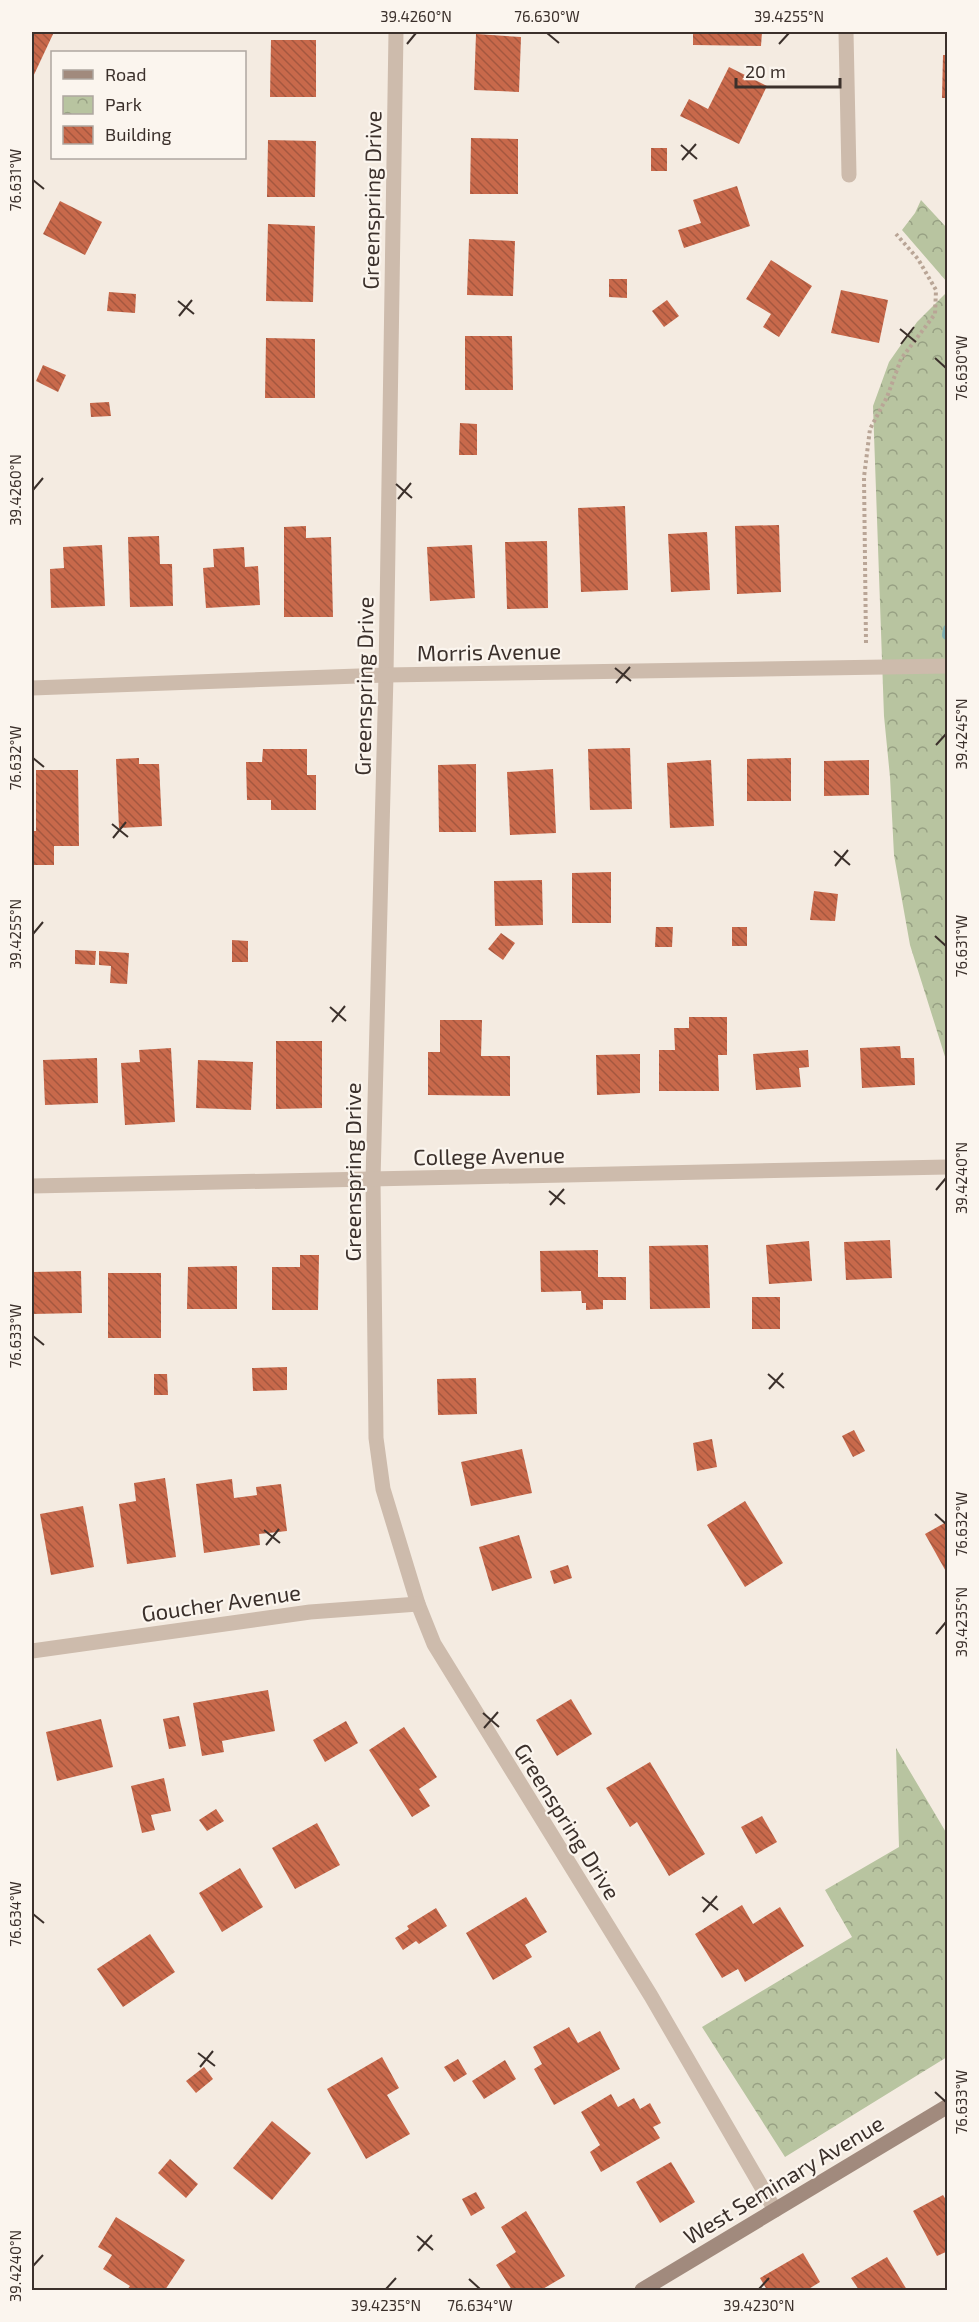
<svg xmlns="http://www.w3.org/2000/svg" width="979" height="2322" viewBox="0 0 979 2322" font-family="'Exo 2',sans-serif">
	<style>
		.park { fill: url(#park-crowns) }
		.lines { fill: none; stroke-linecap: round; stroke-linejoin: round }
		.stream { stroke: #7fb0b2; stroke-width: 10 }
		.building { fill: url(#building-back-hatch) }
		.path { stroke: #b9a596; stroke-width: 4; stroke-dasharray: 3 3; stroke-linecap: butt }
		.minor { stroke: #cdbbac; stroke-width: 15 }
		.secondary { stroke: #a18a7d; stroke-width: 15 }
		.ticks { fill: none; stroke: #3b302b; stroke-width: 2 }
		.labels { text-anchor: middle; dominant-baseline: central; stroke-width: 4.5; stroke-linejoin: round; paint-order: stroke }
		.street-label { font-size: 22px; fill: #3b302b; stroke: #fbf5ee }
		.neatline { fill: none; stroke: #3b302b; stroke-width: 2 }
		.ticks-label { font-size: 15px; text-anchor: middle; fill: #3b302b }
	</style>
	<defs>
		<pattern id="park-crowns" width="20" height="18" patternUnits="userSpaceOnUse" patternTransform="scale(1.5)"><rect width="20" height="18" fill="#b8c4a0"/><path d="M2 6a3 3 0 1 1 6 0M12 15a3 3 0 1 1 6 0" fill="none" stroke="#97a083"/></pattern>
		<pattern id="building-back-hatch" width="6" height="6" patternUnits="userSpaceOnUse" patternTransform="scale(1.5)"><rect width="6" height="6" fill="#c8694b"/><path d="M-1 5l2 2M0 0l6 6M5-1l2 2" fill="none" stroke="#a4573f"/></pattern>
	</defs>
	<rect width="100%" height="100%" fill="#f4ebe1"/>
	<g class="park">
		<polygon points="921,200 947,228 947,282 902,230 915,213"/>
		<polygon points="947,292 947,1063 910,945 894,855 890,777 884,716 873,406 889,362 917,322"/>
		<polygon points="896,1748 947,1834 947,2057 785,2157 702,2027 852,1937 825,1890 899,1847"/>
	</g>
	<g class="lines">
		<polyline class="stream" points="947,635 948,629"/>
	</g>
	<g class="building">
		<polygon points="32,32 54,32 32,79"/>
		<polygon points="693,32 762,32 761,46 693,45"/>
		<polygon points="476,34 521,37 519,92 474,90"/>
		<polygon points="271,40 316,40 316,97 270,97"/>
		<polygon points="943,55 948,55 948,98 942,98"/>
		<polygon points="729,67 767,86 739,144 680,116 689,99 708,109"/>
		<polygon points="471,138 518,139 518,194 470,194"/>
		<polygon points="268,140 316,141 315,197 267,197"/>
		<rect x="651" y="148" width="16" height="23"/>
		<polygon points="737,186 750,226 684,248 678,230 701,223 693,200"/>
		<polygon points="60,201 102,222 85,255 43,234"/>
		<polygon points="268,224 315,226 313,302 266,301"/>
		<polygon points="469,239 515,241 513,296 467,295"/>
		<polygon points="771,260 812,286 779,337 763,327 771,314 746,299"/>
		<polygon points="609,279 627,279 627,298 609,297"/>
		<polygon points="841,290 888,300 879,343 831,333"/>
		<polygon points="109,292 136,294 135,313 107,311"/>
		<polygon points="667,300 679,316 664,327 652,311"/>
		<polygon points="465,336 512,336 513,390 465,390"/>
		<polygon points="266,338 315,339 315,398 265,398"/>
		<polygon points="43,365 66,375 58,392 36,381"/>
		<polygon points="109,402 111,416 91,417 90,403"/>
		<polygon points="460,423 477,424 477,455 459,455"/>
		<polygon points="625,506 628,590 581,592 578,508"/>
		<polygon points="779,525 781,592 737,594 735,526"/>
		<polygon points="306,526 306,538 331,537 333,617 284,617 284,527"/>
		<polygon points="707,532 710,590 671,592 668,534"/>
		<polygon points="159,536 160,564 172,564 173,606 130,607 128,537"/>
		<polygon points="547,541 548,608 507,609 505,542"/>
		<polygon points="102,545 105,606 51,608 50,569 64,568 63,547"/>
		<polygon points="472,545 475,598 430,601 427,547"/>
		<polygon points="244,547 245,567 258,566 260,605 206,608 203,568 214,567 213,549"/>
		<polygon points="630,748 632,809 590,810 588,749"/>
		<polygon points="263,749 307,749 307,775 316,775 316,810 271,810 271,800 247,800 246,762 262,762"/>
		<polygon points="139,758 139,764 159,764 162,826 119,828 116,759"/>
		<polygon points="791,758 791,801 747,801 747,759"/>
		<polygon points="711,760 714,826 670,828 667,763"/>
		<polygon points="869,760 869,795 824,796 824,761"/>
		<polygon points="476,764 476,832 439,832 438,765"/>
		<polygon points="553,769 556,833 510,835 507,772"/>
		<polygon points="36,770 78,770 79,846 54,846 54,865 32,865 32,831 36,831"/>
		<polygon points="611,872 611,923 572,923 572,873"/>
		<polygon points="542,880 543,925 495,926 494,881"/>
		<polygon points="814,891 838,894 835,921 810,920"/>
		<polygon points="656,927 673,927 672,947 655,947"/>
		<rect x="732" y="927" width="15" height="19"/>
		<polygon points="501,933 515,943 503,960 488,949"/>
		<polygon points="232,940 248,941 248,962 232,962"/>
		<polygon points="75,950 96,951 95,965 75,964"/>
		<polygon points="99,951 129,953 127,984 110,983 111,966 99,965"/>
		<polygon points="689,1017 727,1017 727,1055 718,1055 719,1091 659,1091 659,1050 675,1050 674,1028 689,1028"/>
		<polygon points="440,1020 482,1020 481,1056 510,1056 510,1096 428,1095 428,1052 440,1052"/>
		<polygon points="276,1041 322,1041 322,1108 276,1109"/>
		<polygon points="900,1046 901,1058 914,1058 915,1085 862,1088 860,1048"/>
		<polygon points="171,1048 175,1122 125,1125 121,1063 140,1062 139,1050"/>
		<polygon points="808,1050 809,1067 799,1068 801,1087 756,1090 753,1054"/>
		<polygon points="640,1054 640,1093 597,1095 596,1055"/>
		<polygon points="97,1058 98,1103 45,1105 43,1060"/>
		<polygon points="198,1060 253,1062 251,1110 196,1108"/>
		<polygon points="890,1240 892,1278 846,1280 844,1242"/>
		<polygon points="809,1241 812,1281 769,1284 766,1245"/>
		<polygon points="708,1245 710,1308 650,1309 649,1246"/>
		<polygon points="598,1250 598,1277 626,1277 626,1300 603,1300 603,1309 586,1310 586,1303 582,1303 581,1291 541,1292 540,1251"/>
		<polygon points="300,1255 319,1255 318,1310 272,1310 272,1267 300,1267"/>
		<polygon points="237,1266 237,1309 187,1309 188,1267"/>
		<polygon points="81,1271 82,1313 32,1314 32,1272"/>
		<rect x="108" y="1273" width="53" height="65"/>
		<rect x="752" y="1297" width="28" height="32"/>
		<polygon points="287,1367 287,1390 253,1391 252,1368"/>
		<polygon points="154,1374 167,1374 168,1395 154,1395"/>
		<polygon points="476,1378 477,1414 438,1415 437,1379"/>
		<polygon points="854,1430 865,1451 853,1457 842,1436"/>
		<polygon points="712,1439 717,1467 697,1471 693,1443"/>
		<polygon points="522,1449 532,1493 471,1506 461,1462"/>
		<polygon points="165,1478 176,1557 127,1564 119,1504 136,1501 134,1483"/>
		<polygon points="232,1479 234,1498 257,1495 256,1487 281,1484 287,1531 259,1534 260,1545 204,1553 196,1484"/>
		<polygon points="745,1501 783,1563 745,1587 707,1525"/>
		<polygon points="83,1506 94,1567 51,1575 40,1514"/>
		<polygon points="948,1521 948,1575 925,1534"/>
		<polygon points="519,1535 532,1578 492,1591 479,1547"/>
		<polygon points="568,1565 572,1578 554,1584 550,1571"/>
		<polygon points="268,1690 275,1731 222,1741 224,1752 202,1756 193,1703"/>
		<polygon points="571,1699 592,1734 557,1756 536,1720"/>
		<polygon points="179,1716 186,1746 169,1749 163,1719"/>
		<polygon points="101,1719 113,1767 57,1781 46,1732"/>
		<polygon points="346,1721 358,1743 325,1762 313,1740"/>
		<polygon points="404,1727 437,1777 419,1789 430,1806 412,1817 369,1750"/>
		<polygon points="650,1762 705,1854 669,1876 637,1822 630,1827 606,1788"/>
		<polygon points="164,1778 171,1811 151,1815 155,1830 142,1833 131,1786"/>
		<polygon points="216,1809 224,1821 207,1831 199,1820"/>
		<polygon points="762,1816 777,1842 756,1854 741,1827"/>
		<polygon points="317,1823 340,1865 295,1889 272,1848"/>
		<polygon points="240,1868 263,1907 222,1932 199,1893"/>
		<polygon points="526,1897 547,1932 525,1945 532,1957 493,1980 466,1933"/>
		<polygon points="742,1905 753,1924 780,1907 804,1946 745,1982 738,1969 722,1978 695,1934"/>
		<polygon points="436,1908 447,1926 419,1944 416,1941 403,1950 395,1938 409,1929 407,1926"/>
		<polygon points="150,1934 175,1972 123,2007 97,1969"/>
		<polygon points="569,2027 578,2043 600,2031 620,2069 554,2105 534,2069 542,2064 533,2047"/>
		<polygon points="382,2057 399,2088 387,2095 410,2134 366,2159 327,2089"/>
		<polygon points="458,2059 467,2074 454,2082 444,2067"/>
		<polygon points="505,2060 516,2079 484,2099 472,2081"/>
		<polygon points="204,2067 213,2079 196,2093 186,2081"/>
		<polygon points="611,2094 618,2107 634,2098 640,2109 650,2103 661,2123 653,2127 660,2138 601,2172 590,2152 600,2145 581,2112"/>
		<polygon points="272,2121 311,2153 272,2200 233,2168"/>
		<polygon points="170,2159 198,2184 186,2198 158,2173"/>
		<polygon points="671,2162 695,2202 660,2223 636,2182"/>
		<polygon points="476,2192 485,2208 471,2216 462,2199"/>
		<polygon points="943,2195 948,2203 948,2251 937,2256 913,2211"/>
		<polygon points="526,2211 565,2276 541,2290 512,2290 496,2265 516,2252 501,2227"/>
		<polygon points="116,2217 185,2260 165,2290 127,2290 130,2286 103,2269 112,2255 98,2247"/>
		<polygon points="803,2253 820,2282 807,2290 767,2290 760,2278"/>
		<polygon points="887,2257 907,2290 859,2290 851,2278"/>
	</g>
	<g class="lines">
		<polyline class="path" points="866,643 864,477 870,429 887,397 901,359 935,314 936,290 918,259 896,234"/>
		<g class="minor">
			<polyline points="396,32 386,675 373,1180 376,1438 383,1489 418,1604 434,1644 651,1996 775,2210"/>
			<polyline points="846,32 849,175"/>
			<polyline points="32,688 386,675 948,666"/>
			<polyline points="32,1186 948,1167"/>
			<polyline points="32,1651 310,1612 418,1604"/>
		</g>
		<polyline class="secondary" points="642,2290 948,2106"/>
	</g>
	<path class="ticks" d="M547 33 559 43M407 44 416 33M779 44 789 33M681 145 697 159M682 160 696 144M33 180 44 189M178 301 194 314M179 316 192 300M900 329 916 342M901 344 914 327M935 358 946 368M396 484 412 498M33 490 43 478M398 499 411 483M615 668 631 681M616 683 630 667M936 745 946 734M33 758 44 767M112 824 128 837M113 838 126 822M834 851 850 865M835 866 848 850M33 934 43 922M935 936 946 946M330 1007 346 1021M332 1022 345 1006M936 1190 946 1178M549 1191 565 1204M550 1205 564 1189M33 1336 44 1345M768 1374 784 1388M769 1389 783 1373M935 1514 946 1524M264 1530 280 1543M266 1545 279 1529M936 1634 946 1622M483 1713 499 1727M484 1728 498 1712M702 1897 718 1910M703 1912 717 1896M33 1914 44 1923M198 2053 215 2066M200 2067 213 2051M935 2092 946 2102M417 2236 433 2250M418 2251 432 2235M33 2266 43 2255M469 2279 480 2289M386 2289 396 2278M759 2289 769 2278"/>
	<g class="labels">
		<g class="street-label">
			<text transform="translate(371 200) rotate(-89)">Greenspring Drive</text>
			<text transform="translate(489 651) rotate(-1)">Morris Avenue</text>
			<text transform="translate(363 686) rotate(-89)">Greenspring Drive</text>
			<text transform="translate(489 1155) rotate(-1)">College Avenue</text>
			<text transform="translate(352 1172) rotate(-90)">Greenspring Drive</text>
			<text transform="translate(221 1602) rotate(-8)">Goucher Avenue</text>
			<text transform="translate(568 1821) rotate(58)">Greenspring Drive</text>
			<text transform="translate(783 2179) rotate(-31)">West Seminary Avenue</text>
		</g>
	</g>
	<rect width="979" height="2322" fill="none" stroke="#fbf5ee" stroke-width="66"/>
	<rect x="51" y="51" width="195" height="108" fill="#fbf5ee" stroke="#aea6a0" stroke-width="1.5"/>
	<rect x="63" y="70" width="30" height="9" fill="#a18a7d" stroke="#aea6a0" stroke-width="1.5"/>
	<text x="105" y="81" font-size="18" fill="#3b302b">Road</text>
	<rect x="63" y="96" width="30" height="18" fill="url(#park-crowns)" stroke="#aea6a0" stroke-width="1.5"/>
	<text x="105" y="111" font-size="18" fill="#3b302b">Park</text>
	<rect x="63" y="126" width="30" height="18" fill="url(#building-back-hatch)" stroke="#aea6a0" stroke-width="1.5"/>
	<text x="105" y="141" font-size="18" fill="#3b302b">Building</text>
	<path d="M736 78v9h104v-9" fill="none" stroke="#3b302b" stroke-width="3"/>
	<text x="745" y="78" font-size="18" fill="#3b302b" stroke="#fbf5ee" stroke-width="4.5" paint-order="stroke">20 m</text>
	<rect x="33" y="33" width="913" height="2256" class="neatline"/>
	<g class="ticks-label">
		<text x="416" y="22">39.4260°N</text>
		<text x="547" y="22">76.630°W</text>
		<text x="789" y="22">39.4255°N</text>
		<text transform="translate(16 180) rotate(-90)" y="5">76.631°W</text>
		<text transform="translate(962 368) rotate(-90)" y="5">76.630°W</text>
		<text transform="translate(16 490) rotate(-90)" y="5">39.4260°N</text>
		<text transform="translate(962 734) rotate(-90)" y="5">39.4245°N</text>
		<text transform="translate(16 758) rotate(-90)" y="5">76.632°W</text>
		<text transform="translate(16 934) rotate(-90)" y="5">39.4255°N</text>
		<text transform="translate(962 946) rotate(-90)" y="5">76.631°W</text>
		<text transform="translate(962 1178) rotate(-90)" y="5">39.4240°N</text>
		<text transform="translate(16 1336) rotate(-90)" y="5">76.633°W</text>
		<text transform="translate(962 1524) rotate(-90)" y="5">76.632°W</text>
		<text transform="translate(962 1622) rotate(-90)" y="5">39.4235°N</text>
		<text transform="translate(16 1914) rotate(-90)" y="5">76.634°W</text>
		<text transform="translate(962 2102) rotate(-90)" y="5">76.633°W</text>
		<text transform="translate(16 2266) rotate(-90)" y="5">39.4240°N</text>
		<text x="386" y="2311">39.4235°N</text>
		<text x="480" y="2311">76.634°W</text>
		<text x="759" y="2311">39.4230°N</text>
	</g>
</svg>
